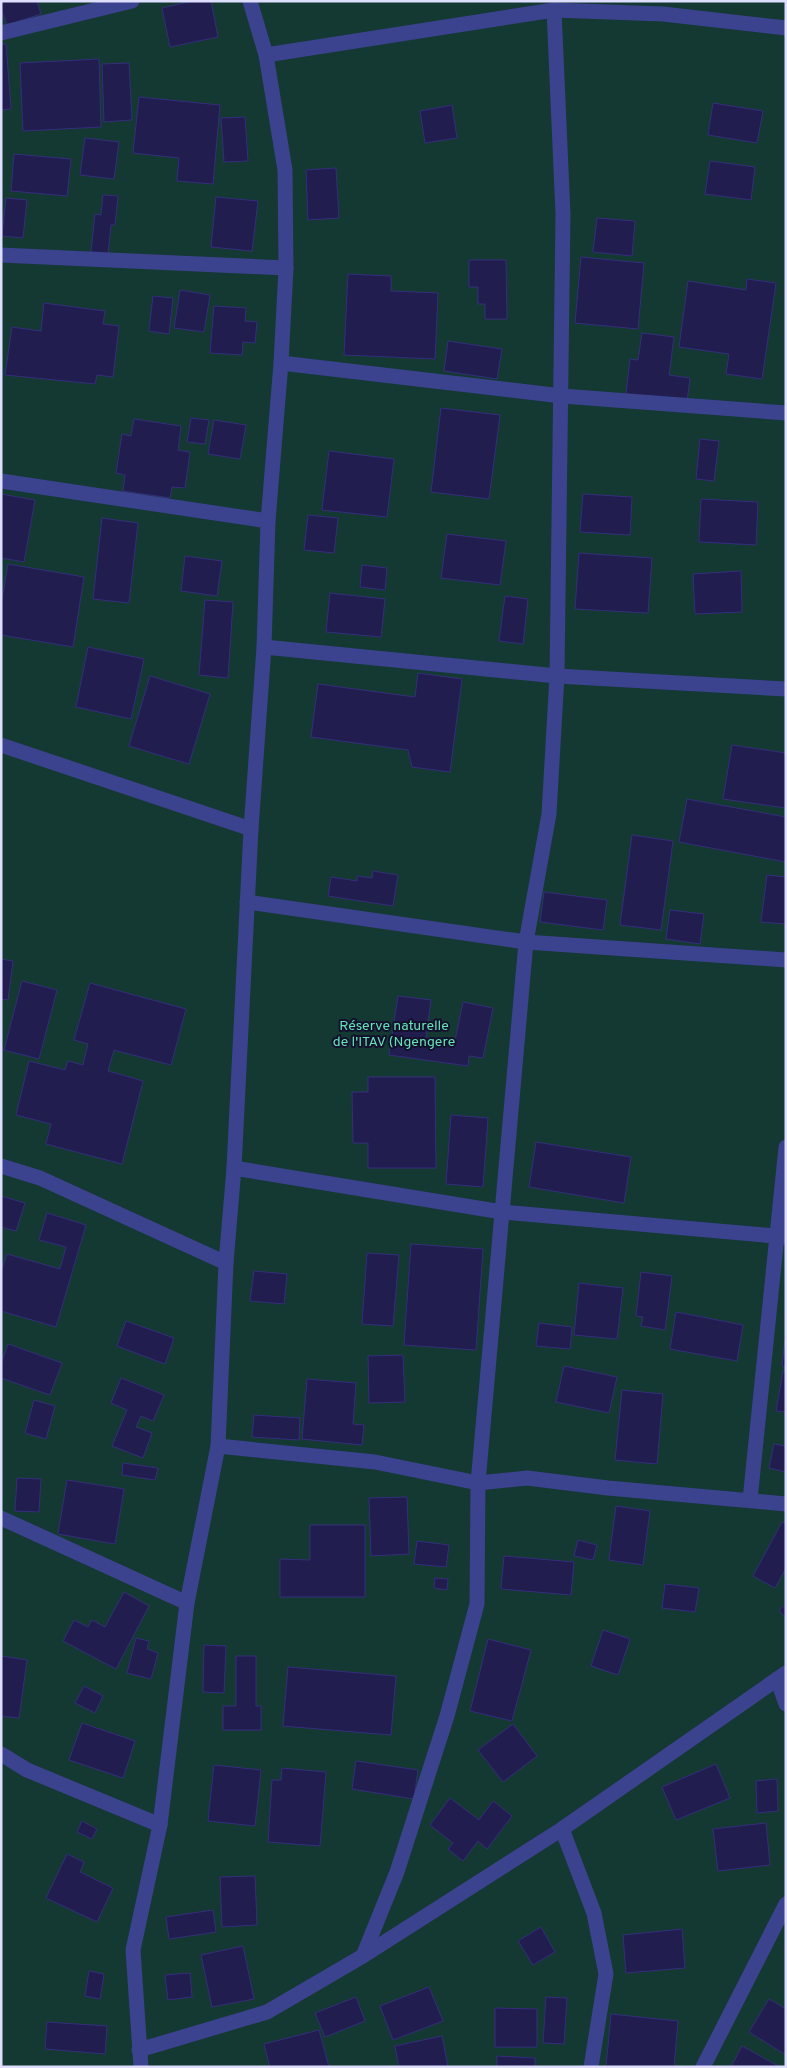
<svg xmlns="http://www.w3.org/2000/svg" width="787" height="2068" viewBox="0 0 787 2068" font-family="Overpass,sans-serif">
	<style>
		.green { fill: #143832 }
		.building { fill: #211d4f; stroke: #342e7c }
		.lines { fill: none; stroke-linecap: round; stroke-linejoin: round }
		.minor { stroke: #3b428e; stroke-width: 15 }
		.labels { text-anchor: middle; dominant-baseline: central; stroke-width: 4; stroke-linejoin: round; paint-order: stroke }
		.park-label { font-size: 14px; fill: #65e4b5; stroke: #13112e }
	</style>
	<rect width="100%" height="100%" fill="#13112e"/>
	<rect class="green" x="1" y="1" width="785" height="2066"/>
	<g class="building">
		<polygon points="1,1 37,1 41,14 7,25 1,9"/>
		<polygon points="193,1 211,1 218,37 170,47 162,8"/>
		<polygon points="1,44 6,44 11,109 1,110"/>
		<polygon points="99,59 101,127 23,131 20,63"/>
		<polygon points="129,63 132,120 104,122 102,64"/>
		<polygon points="139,97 220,105 213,184 177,181 179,158 133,153"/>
		<polygon points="713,103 763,111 757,143 708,135"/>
		<polygon points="452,105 457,138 425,143 420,111"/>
		<polygon points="245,117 248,161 224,162 221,118"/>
		<polygon points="85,138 119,142 114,179 80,175"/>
		<polygon points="14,154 71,159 67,196 11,191"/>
		<polygon points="710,161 755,167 751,200 705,194"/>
		<polygon points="336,168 339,218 308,220 306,170"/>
		<polygon points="103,195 118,196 115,225 111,225 108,254 91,252 95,214 101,215"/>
		<polygon points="216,197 258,201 252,251 211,247"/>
		<polygon points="6,198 27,200 23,238 2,236"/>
		<polygon points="597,218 635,221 632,256 593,252"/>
		<polygon points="581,257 644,263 638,329 575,323"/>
		<polygon points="469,260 506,260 507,319 485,319 485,304 478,304 478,287 469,287"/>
		<polygon points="348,274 391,276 391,291 438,293 435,359 344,355"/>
		<polygon points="747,279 776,283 762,379 726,374 729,354 679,347 688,281 746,290"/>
		<polygon points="180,290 210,295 204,332 174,328"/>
		<polygon points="153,296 173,298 169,334 149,331"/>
		<polygon points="44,303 105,311 103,324 119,326 113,377 97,375 95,384 5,375 12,327 41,331"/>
		<polygon points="214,306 246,308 245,321 257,322 255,343 243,342 242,355 210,353"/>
		<polygon points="642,333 674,337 669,375 690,378 687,402 626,394 630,359 638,360"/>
		<polygon points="448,341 502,349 497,379 444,371"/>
		<polygon points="441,408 500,415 489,499 431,492"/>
		<polygon points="191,418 209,420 205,444 187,442"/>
		<polygon points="134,419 181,426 178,450 190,452 185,488 172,487 170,498 123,491 125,475 116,473 122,434 131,436"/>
		<polygon points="214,420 246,425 240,459 208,454"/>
		<polygon points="700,439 719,441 714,481 696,479"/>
		<polygon points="329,451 394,459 387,517 322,510"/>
		<polygon points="1,494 35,500 24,562 1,558"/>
		<polygon points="583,494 632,497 630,535 580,532"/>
		<polygon points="701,499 758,502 756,545 699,542"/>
		<polygon points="308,515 338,518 334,553 304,550"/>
		<polygon points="102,518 138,523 129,603 93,599"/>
		<polygon points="447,534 506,541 500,585 441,578"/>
		<polygon points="579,553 652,558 648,613 575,609"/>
		<polygon points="185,556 222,561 217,596 181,591"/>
		<polygon points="8,564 84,577 73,647 1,635 1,605"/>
		<polygon points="362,565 387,568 385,590 360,587"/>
		<polygon points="741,571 742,612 695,614 693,574"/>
		<polygon points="330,593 385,599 381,637 326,632"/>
		<polygon points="505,596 528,599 523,644 499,641"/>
		<polygon points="205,600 233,602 228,678 199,675"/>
		<polygon points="88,647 144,659 131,719 76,707"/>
		<polygon points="418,673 462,679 450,772 412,767 408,750 311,737 318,684 415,697"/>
		<polygon points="150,676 210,694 189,764 129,746"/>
		<polygon points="732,745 786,753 786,808 723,799"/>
		<polygon points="687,799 786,817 786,862 679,842"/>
		<polygon points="632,835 673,841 661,930 620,925"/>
		<polygon points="373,871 398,875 393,906 328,896 331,877 357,881 357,876 372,878"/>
		<polygon points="767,875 786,877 786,924 761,922"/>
		<polygon points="544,892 607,900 603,930 540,922"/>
		<polygon points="670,910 704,914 700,944 666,939"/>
		<polygon points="1,959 13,961 8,1000 2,999 1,1005"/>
		<polygon points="22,981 57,990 39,1059 4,1050"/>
		<polygon points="90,983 186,1009 171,1065 114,1050 108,1071 143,1081 122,1164 46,1144 51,1124 16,1115 29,1061 65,1070 68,1061 83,1065 88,1044 74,1040"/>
		<polygon points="398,996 431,1000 426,1037 455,1041 463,1002 493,1008 483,1058 469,1056 468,1066 389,1055"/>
		<polygon points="368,1077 435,1077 436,1168 368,1168 368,1143 353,1143 352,1092 368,1092"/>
		<polygon points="451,1115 488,1118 483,1187 446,1184"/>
		<polygon points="536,1142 631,1157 624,1203 529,1187"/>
		<polygon points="1,1196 25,1203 16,1231 1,1227"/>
		<polygon points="47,1213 86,1225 56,1327 1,1311 1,1272 7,1254 60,1269 66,1247 39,1240"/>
		<polygon points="411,1244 483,1249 476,1350 404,1345"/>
		<polygon points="367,1253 399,1255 393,1326 362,1324"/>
		<polygon points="254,1271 287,1274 284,1304 250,1301"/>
		<polygon points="641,1272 672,1276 665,1330 641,1326 643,1317 636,1316"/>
		<polygon points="579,1283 623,1288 617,1339 574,1335"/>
		<polygon points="676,1312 743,1325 737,1361 670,1349"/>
		<polygon points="126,1321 174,1338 165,1364 117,1346"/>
		<polygon points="539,1323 572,1327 570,1349 536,1346"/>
		<polygon points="785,1339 786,1339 786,1367 782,1366"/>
		<polygon points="8,1344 62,1363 50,1395 1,1378 1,1364"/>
		<polygon points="403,1355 405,1402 369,1403 368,1356"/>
		<polygon points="564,1366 617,1377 609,1413 556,1402"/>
		<polygon points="783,1371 786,1371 786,1412 776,1411"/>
		<polygon points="121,1378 164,1395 153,1421 141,1416 136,1427 152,1433 143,1458 112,1446 127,1410 111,1403"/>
		<polygon points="307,1379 356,1383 353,1424 364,1425 362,1445 302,1439"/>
		<polygon points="622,1390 663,1394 657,1464 615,1460"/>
		<polygon points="34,1400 55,1406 46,1439 25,1433"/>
		<polygon points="254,1415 300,1418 299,1440 252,1437"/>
		<polygon points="774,1444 786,1446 786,1472 769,1468"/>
		<polygon points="123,1463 158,1468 155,1480 122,1475"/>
		<polygon points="17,1478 41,1479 39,1512 15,1511"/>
		<polygon points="67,1480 124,1489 115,1544 58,1534"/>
		<polygon points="407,1497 409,1554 371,1556 369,1498"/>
		<polygon points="616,1506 650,1511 643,1565 609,1560"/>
		<polygon points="782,1522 786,1524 786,1568 775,1588 753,1576"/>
		<polygon points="310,1525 365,1525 365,1597 280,1597 280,1559 310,1560"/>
		<polygon points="578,1540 597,1545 593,1560 574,1556"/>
		<polygon points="417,1541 449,1545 446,1567 414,1564"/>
		<polygon points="504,1556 574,1562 571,1595 501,1589"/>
		<polygon points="435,1578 448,1579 447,1590 434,1588"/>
		<polygon points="665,1584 699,1588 695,1612 662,1608"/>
		<polygon points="124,1592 149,1606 116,1669 63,1641 74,1620 88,1627 92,1620 105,1627"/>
		<polygon points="786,1604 786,1618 779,1610"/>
		<polygon points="603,1630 630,1639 618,1675 591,1666"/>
		<polygon points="136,1638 149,1641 147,1649 158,1653 151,1679 127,1673"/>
		<polygon points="488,1639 531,1650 512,1721 470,1711"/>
		<polygon points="204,1645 226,1646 224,1693 203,1692"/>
		<polygon points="1,1656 27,1660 19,1718 1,1716"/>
		<polygon points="236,1656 256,1656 256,1706 261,1706 261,1730 223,1730 223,1706 236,1706"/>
		<polygon points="288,1667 396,1676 391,1735 283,1726"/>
		<polygon points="84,1686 103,1696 95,1713 75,1703"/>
		<polygon points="82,1723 135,1741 123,1778 69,1760"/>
		<polygon points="513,1724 537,1756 503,1782 478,1750"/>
		<polygon points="356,1761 418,1770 414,1799 352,1789"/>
		<polygon points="716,1764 730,1798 676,1820 662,1787"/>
		<polygon points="214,1765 261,1770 255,1826 208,1821"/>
		<polygon points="282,1768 326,1772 320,1846 268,1842 272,1780 281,1780"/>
		<polygon points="777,1779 778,1811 757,1813 756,1781"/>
		<polygon points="450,1798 479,1820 493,1801 512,1816 487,1849 478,1841 463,1861 448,1849 453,1843 430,1825"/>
		<polygon points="82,1821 97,1829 92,1839 77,1832"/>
		<polygon points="766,1823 770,1865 718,1871 713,1829"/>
		<polygon points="67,1854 84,1862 80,1872 113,1888 97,1922 46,1898"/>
		<polygon points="255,1876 257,1925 222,1927 220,1877"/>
		<polygon points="213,1910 216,1932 169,1939 166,1917"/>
		<polygon points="541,1927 555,1952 533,1965 518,1941"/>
		<polygon points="682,1929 685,1968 626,1973 623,1935"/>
		<polygon points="243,1946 254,1999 212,2007 201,1955"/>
		<polygon points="89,1971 104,1974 100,1999 85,1996"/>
		<polygon points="190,1973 192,1997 168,2000 165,1975"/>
		<polygon points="429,1987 443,2021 393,2040 380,2006"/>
		<polygon points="356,1997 365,2021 325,2037 315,2013"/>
		<polygon points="546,1997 567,1998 564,2044 543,2043"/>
		<polygon points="769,1999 786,2009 786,2055 749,2032"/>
		<polygon points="495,2008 537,2009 537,2047 495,2047"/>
		<polygon points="611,2014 678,2021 674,2067 606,2067"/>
		<polygon points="47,2022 107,2026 105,2054 45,2049"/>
		<polygon points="319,2030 329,2067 270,2067 264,2044"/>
		<polygon points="442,2036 448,2067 399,2067 395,2046"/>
		<polygon points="742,2046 780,2067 731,2067"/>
		<polygon points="497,2056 535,2058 535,2067 497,2067"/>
	</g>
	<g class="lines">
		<g class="minor">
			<polyline points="1,33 132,1"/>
			<polyline points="266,55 554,10 663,14 786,28"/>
			<polyline points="1,255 286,268"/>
			<polyline points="281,363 562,396 786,413"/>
			<polyline points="1,481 268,521"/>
			<polyline points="264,647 557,676 786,689"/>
			<polyline points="1,745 251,829"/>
			<polyline points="247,902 526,942 786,960"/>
			<polyline points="1,1166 40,1178 226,1263"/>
			<polyline points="234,1168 502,1212 786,1237"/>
			<polyline points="218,1446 375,1462 478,1483 527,1478 608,1488 786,1504"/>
			<polyline points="750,1500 786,1147"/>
			<polyline points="1,1518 187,1603"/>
			<polyline points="777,1679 786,1704"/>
			<polyline points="1,1754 27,1770 160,1825"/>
			<polyline points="562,1829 594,1913 606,1974 591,2067"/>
			<polyline points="363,1956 397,1872 420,1800 447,1716 477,1604 478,1483 526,942 549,814 557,676 563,214 554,10"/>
			<polyline points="139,2050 267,2012 363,1956 562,1829 786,1673"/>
			<polyline points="141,2067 133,1950 160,1825 187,1603 218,1446 226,1263 234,1168 251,829 264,647 268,521 281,363 286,268 285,170 266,55 250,1"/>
			<polyline points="703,2067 786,1904"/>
		</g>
	</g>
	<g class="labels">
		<g class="park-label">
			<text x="394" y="1026">Réserve naturelle<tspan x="394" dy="16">de l'ITAV (Ngengere</tspan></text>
		</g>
	</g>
	<rect width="787" height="2068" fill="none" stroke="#dedeff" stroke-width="5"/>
</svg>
